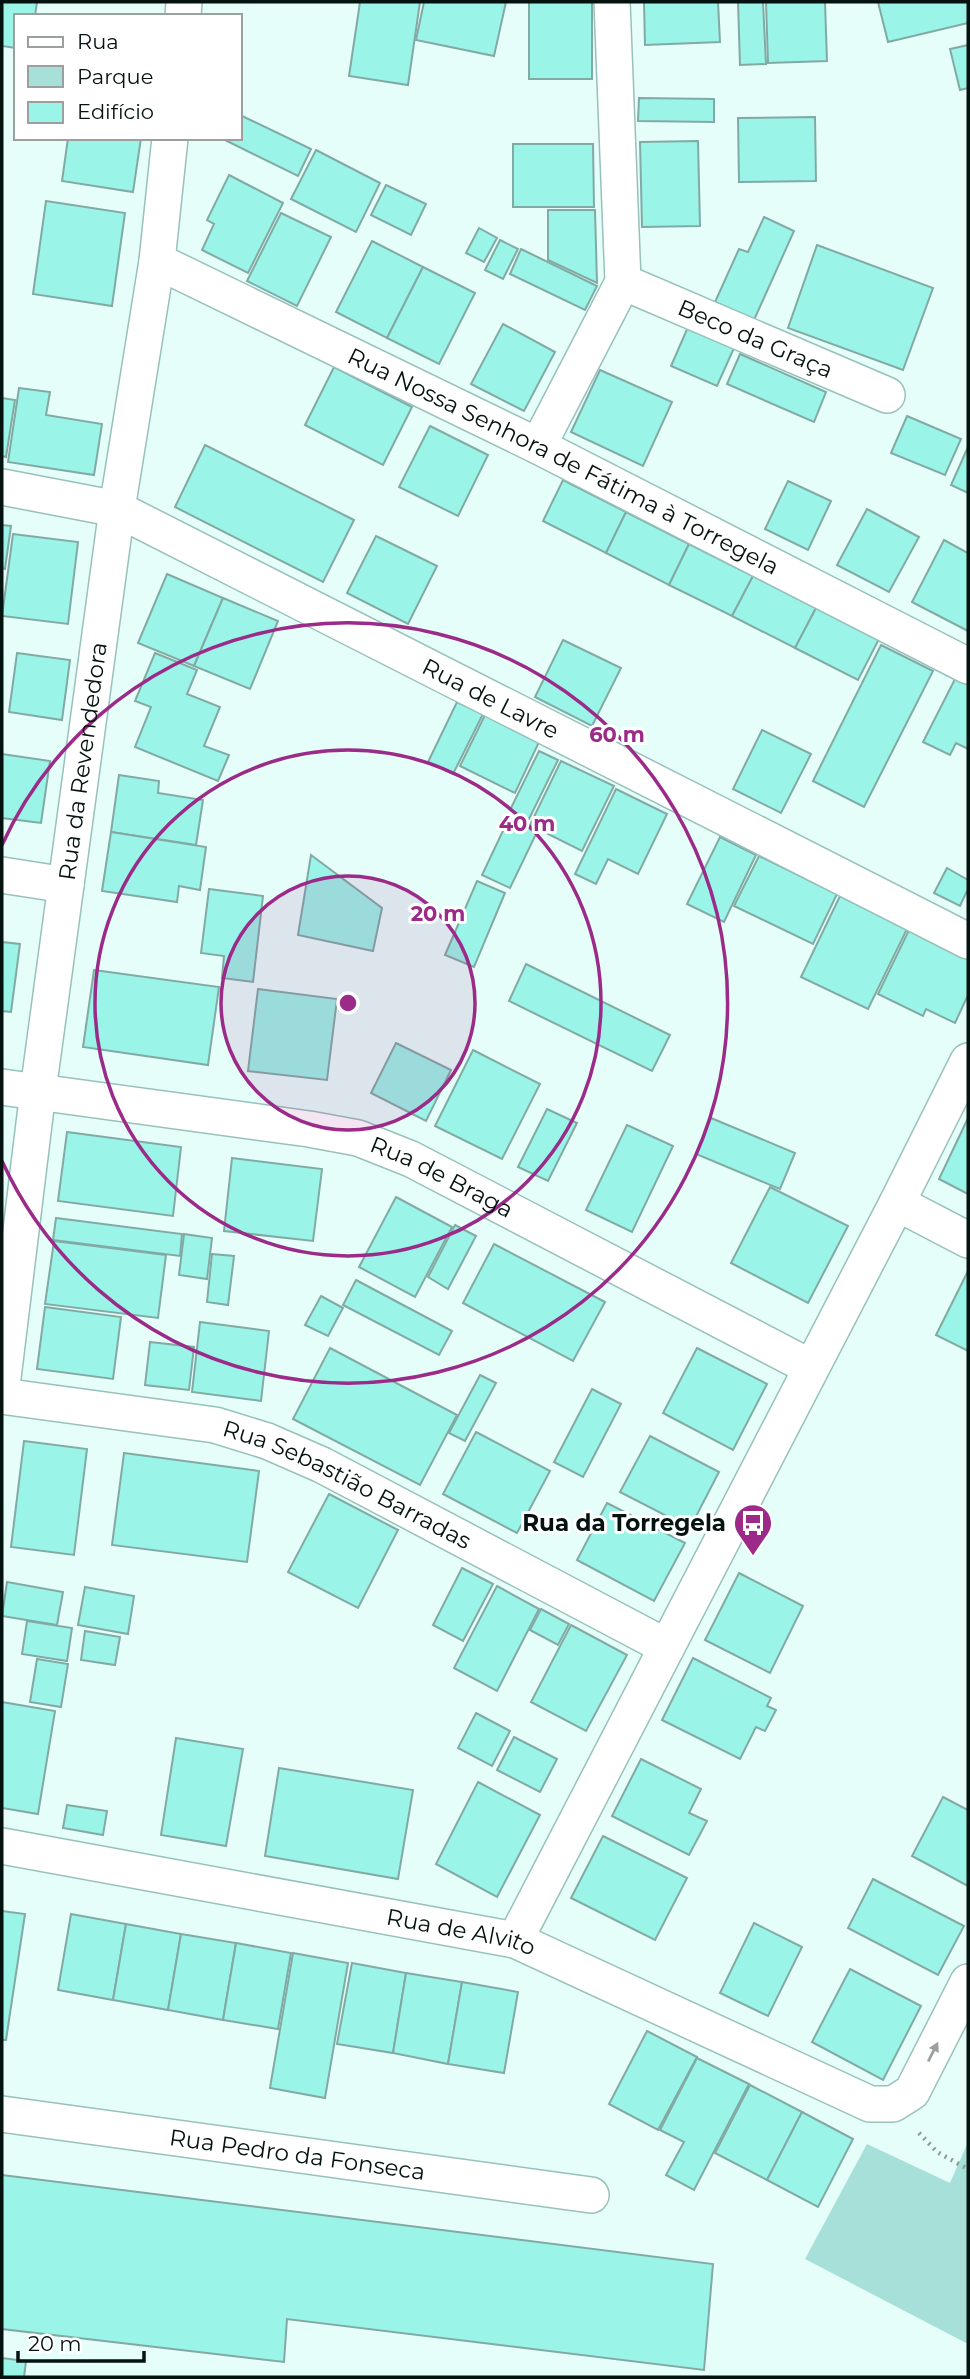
<svg xmlns="http://www.w3.org/2000/svg" width="970" height="2379" viewBox="0 0 970 2379" font-family="Montserrat,sans-serif">
	<style>
		.green { fill: #a6e0d8 }
		.building { fill: #9bf4e8; stroke: #82aaa4; stroke-width: 2 }
		.lines { fill: none; stroke-linecap: round; stroke-linejoin: round }
		.minor-casing { stroke: #98c1bb; stroke-width: 38 }
		.path { stroke: #879c99; stroke-width: 4.5; stroke-dasharray: 2 5; stroke-linecap: butt }
		.minor { stroke: #fff; stroke-width: 35 }
		.oneway { fill: #9ba09f }
		.ring { fill: none; stroke: #9b2a88; stroke-width: 3.5 }
		.labels { text-anchor: middle; dominant-baseline: central; stroke-width: 6; stroke-linejoin: round; paint-order: stroke }
		.street-label { font-size: 23px; fill: #041210; stroke: #fff }
		.poi-label { font-size: 23px; font-weight: bold; fill: #041210; stroke: #fff; text-anchor: end }
		.centre { fill: #9b2a88; stroke: #fff; stroke-width: 3.5 }
		.ring-label { font-size: 21px; text-anchor: middle; font-weight: bold; fill: #9b2a88; stroke: #fff; stroke-width: 6; stroke-linejoin: round; paint-order: stroke }
	</style>
	<rect width="100%" height="100%" fill="#e5fefa"/>
	<polygon class="green" points="968,2142 968,2344 805,2259 867,2144 950,2183"/>
	<g class="building">
		<polygon points="2,2 37,2 35,16 16,16 16,48 2,46"/>
		<polygon points="360,2 420,2 408,85 349,76"/>
		<polygon points="424,2 506,2 494,56 416,40"/>
		<rect x="529" y="2" width="63" height="77"/>
		<polygon points="644,2 718,2 720,42 645,45"/>
		<polygon points="738,2 763,2 766,64 740,65"/>
		<polygon points="766,2 825,2 827,61 768,63"/>
		<polygon points="878,2 968,2 968,23 888,42"/>
		<polygon points="968,45 968,88 960,90 950,49"/>
		<polygon points="639,98 714,99 714,122 638,121"/>
		<polygon points="240,115 311,149 298,176 221,138 240,138"/>
		<polygon points="815,117 816,181 739,182 738,118"/>
		<polygon points="68,138 141,138 133,192 62,181"/>
		<polygon points="698,141 700,226 642,227 640,142"/>
		<polygon points="513,144 593,144 594,207 513,207"/>
		<polygon points="316,150 380,183 356,232 291,199"/>
		<polygon points="229,175 283,203 248,273 202,250 214,224 207,220"/>
		<polygon points="386,185 426,204 411,235 371,215"/>
		<polygon points="46,201 125,213 112,306 33,294"/>
		<polygon points="548,210 595,210 597,283 548,260"/>
		<polygon points="281,213 331,237 297,306 247,281"/>
		<polygon points="764,217 794,231 754,320 715,302 739,249 748,252"/>
		<polygon points="479,228 497,238 484,262 466,253"/>
		<polygon points="500,240 518,249 503,279 485,270"/>
		<polygon points="372,241 423,267 387,338 336,312"/>
		<polygon points="817,245 933,288 903,370 788,328"/>
		<polygon points="521,249 597,286 585,310 510,274"/>
		<polygon points="423,267 475,293 439,364 387,338"/>
		<polygon points="503,324 555,352 524,411 471,384"/>
		<polygon points="688,327 734,348 717,386 671,366"/>
		<polygon points="740,354 826,392 814,422 727,384"/>
		<polygon points="334,367 412,407 383,465 305,425"/>
		<polygon points="600,370 672,402 643,466 571,432"/>
		<polygon points="19,388 50,392 46,415 102,424 94,475 8,462"/>
		<polygon points="2,398 15,400 6,457 2,456"/>
		<polygon points="907,416 961,439 945,475 891,453"/>
		<polygon points="430,426 488,455 458,516 399,487"/>
		<polygon points="205,445 354,520 323,582 175,507"/>
		<polygon points="968,447 968,493 951,485"/>
		<polygon points="563,480 626,512 606,553 543,521"/>
		<polygon points="788,481 831,501 808,550 765,529"/>
		<polygon points="867,509 919,537 889,592 837,565"/>
		<polygon points="626,512 689,544 669,585 606,553"/>
		<polygon points="2,525 11,526 5,569 2,568"/>
		<polygon points="13,534 78,542 68,624 2,616"/>
		<polygon points="376,536 437,566 408,624 347,593"/>
		<polygon points="944,540 968,553 968,631 912,602"/>
		<polygon points="689,544 753,576 732,616 669,585"/>
		<polygon points="167,574 223,598 194,666 138,643"/>
		<polygon points="753,576 816,608 795,648 732,616"/>
		<polygon points="223,598 278,621 250,689 194,666"/>
		<polygon points="816,608 879,639 858,680 795,648"/>
		<polygon points="563,640 621,668 592,726 535,697"/>
		<polygon points="881,645 933,671 864,807 813,781"/>
		<polygon points="17,653 70,660 62,720 9,712"/>
		<polygon points="155,653 197,670 187,694 220,707 204,746 229,755 218,781 135,747 151,707 135,701"/>
		<polygon points="956,677 968,683 968,749 956,743 950,755 923,742"/>
		<polygon points="457,702 483,714 453,774 428,762"/>
		<polygon points="485,715 539,742 515,793 460,766"/>
		<polygon points="762,730 811,754 781,813 733,789"/>
		<polygon points="539,751 558,760 529,819 510,810"/>
		<polygon points="2,754 50,761 41,823 2,818"/>
		<polygon points="561,761 614,786 582,851 530,825"/>
		<polygon points="119,775 159,781 158,793 203,800 196,845 111,832"/>
		<polygon points="616,789 667,814 638,874 608,859 596,884 575,874"/>
		<polygon points="509,818 537,832 510,888 482,875"/>
		<polygon points="111,832 206,847 200,890 179,886 177,902 102,891"/>
		<polygon points="720,837 756,855 724,922 687,904"/>
		<polygon points="311,855 382,908 373,951 298,935"/>
		<polygon points="759,856 837,894 813,944 734,906"/>
		<polygon points="947,868 968,880 968,889 960,906 934,893"/>
		<polygon points="477,881 505,893 474,967 445,955"/>
		<polygon points="209,889 263,896 253,982 222,978 224,956 201,953"/>
		<polygon points="840,896 907,929 868,1009 801,977"/>
		<polygon points="909,930 968,959 968,995 955,1023 926,1009 923,1016 878,994"/>
		<polygon points="2,942 20,944 11,1012 2,1011"/>
		<polygon points="526,964 670,1035 652,1071 509,1001"/>
		<polygon points="94,970 219,987 208,1065 83,1047"/>
		<polygon points="258,989 337,999 327,1080 248,1071"/>
		<polygon points="396,1043 451,1070 426,1121 371,1093"/>
		<polygon points="473,1050 540,1084 502,1159 435,1126"/>
		<polygon points="547,1109 577,1123 548,1181 518,1167"/>
		<polygon points="711,1118 795,1153 780,1189 696,1154"/>
		<polygon points="968,1118 968,1194 939,1179"/>
		<polygon points="627,1125 673,1146 632,1232 586,1210"/>
		<polygon points="67,1132 181,1147 173,1216 58,1201"/>
		<polygon points="232,1158 322,1169 313,1241 224,1231"/>
		<polygon points="770,1187 848,1226 808,1303 731,1263"/>
		<polygon points="396,1197 452,1227 415,1297 359,1267"/>
		<polygon points="56,1218 182,1234 180,1256 53,1240"/>
		<polygon points="455,1225 476,1236 448,1289 428,1277"/>
		<polygon points="184,1234 212,1238 207,1279 179,1275"/>
		<polygon points="54,1241 166,1255 158,1318 45,1304"/>
		<polygon points="494,1244 605,1302 573,1361 463,1303"/>
		<polygon points="212,1254 234,1256 228,1305 207,1302"/>
		<polygon points="968,1271 968,1351 936,1335"/>
		<polygon points="356,1280 452,1331 439,1355 343,1305"/>
		<polygon points="321,1296 343,1308 328,1336 305,1325"/>
		<polygon points="45,1307 121,1317 113,1379 37,1369"/>
		<polygon points="200,1322 269,1331 261,1401 192,1392"/>
		<polygon points="150,1342 194,1347 189,1390 145,1385"/>
		<polygon points="330,1348 457,1415 420,1485 293,1419"/>
		<polygon points="697,1348 767,1384 733,1450 663,1413"/>
		<polygon points="480,1375 496,1383 465,1441 449,1433"/>
		<polygon points="592,1389 621,1404 583,1477 554,1462"/>
		<polygon points="476,1432 550,1471 517,1533 443,1494"/>
		<polygon points="650,1436 719,1472 690,1528 620,1492"/>
		<polygon points="24,1441 87,1449 74,1555 11,1547"/>
		<polygon points="124,1453 259,1471 247,1562 112,1545"/>
		<polygon points="329,1494 398,1530 358,1608 288,1572"/>
		<polygon points="607,1503 685,1543 654,1601 577,1560"/>
		<polygon points="462,1568 493,1584 463,1641 433,1625"/>
		<polygon points="739,1573 803,1606 770,1673 705,1640"/>
		<polygon points="7,1582 63,1592 57,1625 2,1616"/>
		<polygon points="497,1586 539,1609 497,1691 454,1668"/>
		<polygon points="85,1587 134,1596 128,1634 78,1625"/>
		<polygon points="541,1609 569,1624 558,1645 530,1630"/>
		<polygon points="27,1621 72,1628 67,1661 22,1654"/>
		<polygon points="571,1625 627,1655 586,1731 531,1702"/>
		<polygon points="85,1631 120,1637 115,1665 81,1660"/>
		<polygon points="693,1658 771,1698 767,1706 776,1710 765,1731 756,1727 740,1759 662,1720"/>
		<polygon points="37,1659 68,1664 61,1707 30,1702"/>
		<polygon points="2,1702 55,1711 38,1814 2,1808"/>
		<polygon points="476,1713 510,1731 492,1766 458,1748"/>
		<polygon points="514,1737 557,1759 540,1792 497,1770"/>
		<polygon points="176,1738 243,1749 226,1846 161,1835"/>
		<polygon points="641,1759 701,1789 689,1813 707,1821 689,1855 612,1816"/>
		<polygon points="279,1768 413,1790 398,1879 265,1856"/>
		<polygon points="478,1782 540,1815 497,1897 436,1864"/>
		<polygon points="943,1797 968,1810 968,1886 912,1856"/>
		<polygon points="67,1805 107,1811 103,1835 63,1828"/>
		<polygon points="603,1836 687,1878 655,1940 571,1898"/>
		<polygon points="873,1879 964,1926 938,1975 848,1928"/>
		<polygon points="2,1911 25,1914 6,2040 2,2040"/>
		<polygon points="71,1914 126,1924 113,2000 58,1990"/>
		<polygon points="754,1923 802,1947 768,2016 720,1993"/>
		<polygon points="126,1924 181,1934 168,2010 113,2000"/>
		<polygon points="181,1934 236,1943 223,2020 168,2010"/>
		<polygon points="236,1943 291,1953 278,2029 223,2020"/>
		<polygon points="293,1953 348,1963 325,2098 270,2088"/>
		<polygon points="352,1963 406,1973 393,2053 337,2044"/>
		<polygon points="850,1969 921,2006 883,2080 812,2042"/>
		<polygon points="406,1973 462,1982 448,2064 393,2053"/>
		<polygon points="462,1982 518,1992 504,2073 448,2064"/>
		<polygon points="647,2031 697,2057 658,2130 609,2104"/>
		<polygon points="697,2058 749,2084 694,2190 666,2175 684,2142 660,2130"/>
		<polygon points="750,2085 802,2112 767,2180 715,2153"/>
		<polygon points="802,2112 853,2139 818,2207 767,2180"/>
		<polygon points="2,2175 713,2264 704,2370 287,2319 284,2362 2,2329"/>
		<polygon points="2,2358 26,2361 24,2377 2,2377"/>
	</g>
	<g class="lines">
		<defs>
			<g id="minor">
				<polyline points="183,16 184,2"/>
				<path id="s1" d="M157 261 538 446 968 666"/>
				<path id="s2" d="M623 282 887 395"/>
				<polyline points="538,446 623,282 612,2"/>
				<path id="s3" d="M2 487 117 509 968 941"/>
				<polyline points="2,875 66,885"/>
				<path id="s4" d="M2 1087 309 1129 358 1138 411 1159 810 1367"/>
				<polyline points="897,1203 968,1240"/>
				<path id="s5" d="M2 1386 38 1091 117 509 157 261 170 138"/>
				<path id="s6" d="M2 1396 215 1425 267 1441 322 1465 667 1647"/>
				<path id="s7" d="M2 1846 515 1940 870 2104H893L912 2092 968 1982"/>
				<polyline points="515,1940 897,1203 968,1061"/>
				<path id="s8" d="M2 2114 591 2195"/>
			</g>
		</defs>
		<use href="#minor" class="minor-casing"/>
		<polyline class="path" points="919,2133 937,2152 968,2169"/>
		<use href="#minor" class="minor"/>
	</g>
	<defs><path id="oneway-solid" d="M-6-.8H1V-3.2L6.5 0L1 3.2V.8H-6Z" transform="scale(1.75)"/></defs>
	<use class="oneway" href="#oneway-solid" transform="translate(933 2052) rotate(-63)"/>
	<circle cx="348" cy="1003" r="127" fill="#9b2a88" fill-opacity=".12"/>
	<g class="ring">
		<circle cx="348" cy="1003" r="127"/>
		<circle cx="348" cy="1003" r="253"/>
		<path d="M2 845A380 380 0 1 1 2 1161"/>
	</g>
	<defs>
		<symbol id="bus-pin" viewBox="-11 -11 22 30"><path d="M0 17L-7.5 6A9.5 9.5 0 1 1 7.5 6Z" fill="#9b2a88" stroke="#fff"/><path d="M-5-6H5V4H4V6H2V4H-2V6H-4V4H-5ZM-3.5-4V0h7V-4ZM-3.5 1.2v1.5H-2V1.2ZM2 1.2v1.5H3.5V1.2Z" fill="#fff"/></symbol>
	</defs>
	<g fill-rule="evenodd">
		<use href="#bus-pin" x="731" y="1501" width="44" height="60"/>
	</g>
	<g class="labels">
		<g class="street-label">
			<text stroke="none"><textPath href="#s2" startOffset="144">Beco da Graça</textPath></text>
			<text stroke="none"><textPath href="#s1" startOffset="453">Rua Nossa Senhora de Fátima à Torregela</textPath></text>
			<text stroke="none"><textPath href="#s3" startOffset="536">Rua de Lavre</textPath></text>
			<text stroke="none"><textPath href="#s5" startOffset="630">Rua da Revendedora</textPath></text>
			<text stroke="none"><textPath href="#s4" startOffset="452">Rua de Braga</textPath></text>
			<text stroke="none"><textPath href="#s6" startOffset="360">Rua Sebastião Barradas</textPath></text>
			<text stroke="none"><textPath href="#s7" startOffset="467">Rua de Alvito</textPath></text>
			<text stroke="none"><textPath href="#s8" startOffset="298">Rua Pedro da Fonseca</textPath></text>
		</g>
		<g class="poi-label">
			<text x="726" y="1523">Rua da Torregela</text>
		</g>
	</g>
	<circle cx="348" cy="1003" r="10" class="centre"/>
	<g class="ring-label">
		<text x="617" y="742">60 m</text>
		<text x="527" y="831">40 m</text>
		<text x="438" y="921">20 m</text>
	</g>
	<rect width="970" height="2379" fill="none" stroke="#041210" stroke-width="7"/>
	<rect x="14" y="14" width="228" height="126" fill="#ffffff" stroke="#9ba09f" stroke-width="2"/>
	<rect x="28" y="37" width="35" height="10" fill="#ffffff" stroke="#9ba09f" stroke-width="2"/>
	<text x="77" y="49" font-size="21" fill="#041210">Rua</text>
	<rect x="28" y="66" width="35" height="21" fill="#a6e0d8" stroke="#9ba09f" stroke-width="2"/>
	<text x="77" y="84" font-size="21" fill="#041210">Parque</text>
	<rect x="28" y="102" width="35" height="21" fill="#9bf4e8" stroke="#9ba09f" stroke-width="2"/>
	<text x="77" y="119" font-size="21" fill="#041210">Edifício</text>
	<path d="M18 2351v10h126v-10" fill="none" stroke="#041210" stroke-width="3.5"/>
	<text x="28" y="2351" font-size="21" fill="#041210" stroke="#ffffff" stroke-width="5" paint-order="stroke">20 m</text>
</svg>
